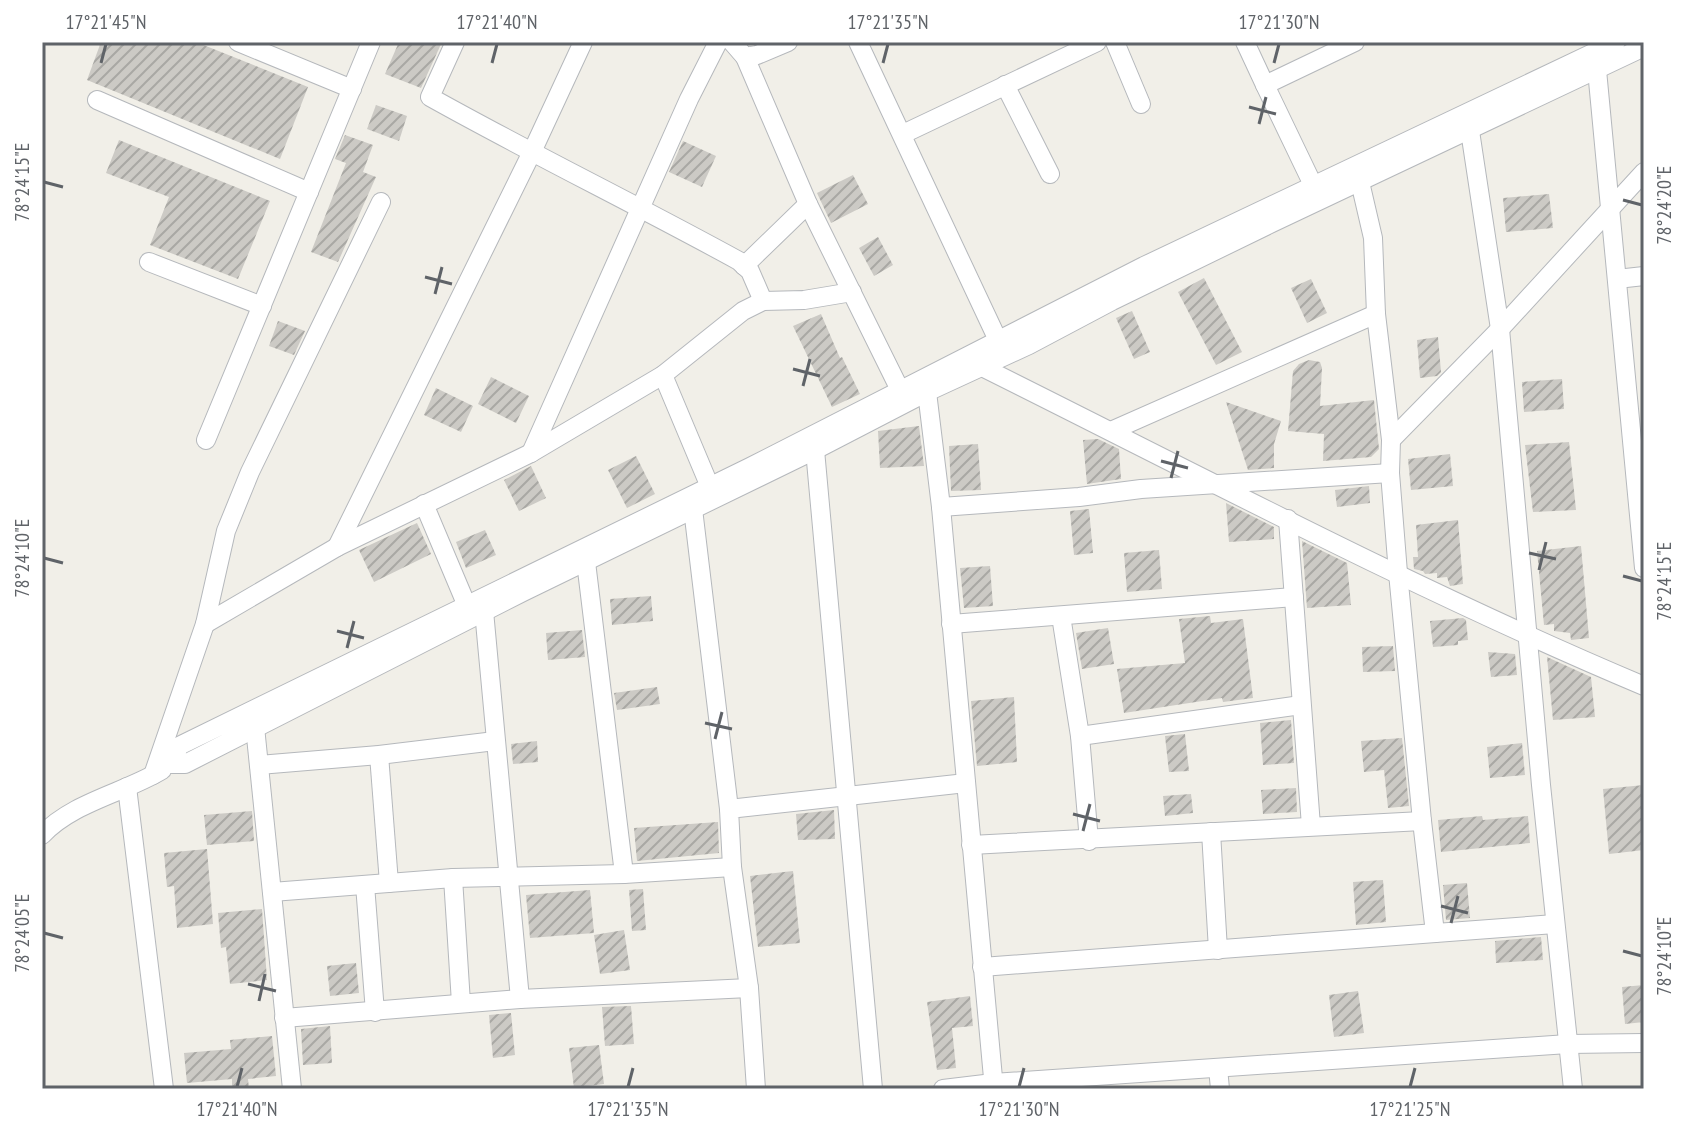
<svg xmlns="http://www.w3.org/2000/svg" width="1686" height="1131" viewBox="0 0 1686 1131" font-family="'PT Sans Narrow',sans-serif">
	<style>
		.building { fill: url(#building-hatch) }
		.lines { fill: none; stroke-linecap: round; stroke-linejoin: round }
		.street-casing { stroke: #b5b8bc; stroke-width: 20 }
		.street { stroke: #fff; stroke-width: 18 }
		.ticks { fill: none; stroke: #5f6368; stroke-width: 3 }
		.neatline { fill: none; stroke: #5f6368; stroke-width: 3 }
		.ticks-label { font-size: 20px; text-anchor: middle; fill: #5f6368 }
	</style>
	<defs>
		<pattern id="building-hatch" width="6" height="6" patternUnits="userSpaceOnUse" patternTransform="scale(2)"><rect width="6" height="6" fill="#cccac5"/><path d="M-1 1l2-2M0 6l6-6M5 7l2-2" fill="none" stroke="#a9a8a4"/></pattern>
	</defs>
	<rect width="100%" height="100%" fill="#f1efe8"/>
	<g class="building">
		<polygon points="101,42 196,42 308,87 280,159 87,80"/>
		<polygon points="399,42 442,42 421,88 385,74"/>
		<polygon points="376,105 407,116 399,141 367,129"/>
		<polygon points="345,135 373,145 363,172 376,177 338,262 311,252 346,163 335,159"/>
		<polygon points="119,140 270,201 238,279 150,245 169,197 106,173"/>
		<polygon points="683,141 716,156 702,187 669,172"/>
		<polygon points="853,175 868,204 831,223 817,193"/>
		<polygon points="1549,194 1553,228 1506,232 1503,198"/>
		<polygon points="878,237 893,265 874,276 859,248"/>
		<polygon points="1204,278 1242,352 1216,365 1178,292"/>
		<polygon points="1311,279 1327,313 1307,323 1291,288"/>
		<polygon points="1132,311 1150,352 1134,359 1116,318"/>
		<polygon points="821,314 840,358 842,357 860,394 832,407 793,326"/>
		<polygon points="278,321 305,331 294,355 269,346"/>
		<polygon points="1438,337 1441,372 1437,376 1420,378 1417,340"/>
		<polygon points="1309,360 1320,362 1322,368 1320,406 1374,400 1379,449 1371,457 1323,461 1324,434 1288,431 1293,371 1299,364"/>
		<polygon points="491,377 529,396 516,423 478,404"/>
		<polygon points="1562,379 1564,409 1524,412 1522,382"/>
		<polygon points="436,388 473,406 461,432 424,415"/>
		<polygon points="1226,402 1281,421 1274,444 1274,468 1248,470"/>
		<polygon points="919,426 924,466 880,468 878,431"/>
		<polygon points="1098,439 1119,449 1121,479 1087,484 1083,440"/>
		<polygon points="1569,442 1576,510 1533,512 1525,445"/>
		<polygon points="978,444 981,490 951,491 949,446"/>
		<polygon points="1450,454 1453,486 1411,490 1408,459"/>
		<polygon points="636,456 655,494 627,508 608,470"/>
		<polygon points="531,466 546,498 519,511 504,480"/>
		<polygon points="1369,486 1370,503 1337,507 1335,490"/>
		<polygon points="1226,503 1274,527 1274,539 1229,542"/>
		<polygon points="1089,509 1093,553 1074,555 1070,511"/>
		<polygon points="1458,520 1463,584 1450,586 1447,577 1437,578 1437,573 1425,574 1423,571 1414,569 1413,557 1418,557 1416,525"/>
		<polygon points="417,523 431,554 374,582 359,550"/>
		<polygon points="485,530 496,555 466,568 456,542"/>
		<polygon points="1302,541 1347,563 1351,605 1307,608"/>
		<polygon points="1581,546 1589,638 1571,640 1570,633 1554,631 1554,624 1544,625 1537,551"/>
		<polygon points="1159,550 1162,589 1127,592 1124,553"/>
		<polygon points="990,566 993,606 964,608 960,568"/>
		<polygon points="651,596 653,621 612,625 610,599"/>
		<polygon points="1210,616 1211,623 1243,619 1253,698 1223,702 1222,698 1124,713 1117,669 1185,663 1179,619"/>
		<polygon points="1463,618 1466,620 1468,640 1458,641 1458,645 1433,647 1430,621"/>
		<polygon points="1108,628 1114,664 1082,669 1076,633"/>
		<polygon points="582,630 585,657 548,660 546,633"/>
		<polygon points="1393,646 1395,671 1363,672 1362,647"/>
		<polygon points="1488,652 1515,654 1517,675 1491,677"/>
		<polygon points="1547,657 1591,677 1595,717 1553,720"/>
		<polygon points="657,687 660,704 617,710 614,693"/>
		<polygon points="1014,697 1017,762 977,766 971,701"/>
		<polygon points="1291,720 1294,763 1263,765 1260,723"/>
		<polygon points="1185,734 1189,771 1169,772 1165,736"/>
		<polygon points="1402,738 1409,806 1388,808 1384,770 1364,772 1361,741"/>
		<polygon points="537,741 538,762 513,764 511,744"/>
		<polygon points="1522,743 1525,775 1490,778 1487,747"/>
		<polygon points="1644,785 1644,850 1609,854 1603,789"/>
		<polygon points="1296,788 1297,812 1263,814 1261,790"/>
		<polygon points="1191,794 1193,813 1165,816 1163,796"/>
		<polygon points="834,810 835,839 798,840 796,814"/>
		<polygon points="252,811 254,841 207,845 204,815"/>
		<polygon points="1482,816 1483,820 1528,816 1530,843 1441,852 1438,820"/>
		<polygon points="718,822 719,853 637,861 634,828"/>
		<polygon points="207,849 213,924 177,928 174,886 167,887 164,853"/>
		<polygon points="793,871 800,943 758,947 750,876"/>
		<polygon points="1383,880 1386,922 1356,925 1353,882"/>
		<polygon points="1467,883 1470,918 1446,920 1443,885"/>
		<polygon points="643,889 646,930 632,931 629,890"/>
		<polygon points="590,890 594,933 530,938 526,895"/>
		<polygon points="262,909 267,980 230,984 226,947 221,948 218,913"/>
		<polygon points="624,930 630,970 600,974 594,935"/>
		<polygon points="1541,937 1543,960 1496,963 1495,941"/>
		<polygon points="356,963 359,993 330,996 327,966"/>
		<polygon points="1644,985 1644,1022 1625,1024 1622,987"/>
		<polygon points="1358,991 1364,1033 1334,1037 1329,995"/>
		<polygon points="970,996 973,1026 952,1028 956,1068 937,1070 927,1002"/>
		<polygon points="631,1006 634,1044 605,1046 602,1007"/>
		<polygon points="511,1013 515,1055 493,1058 489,1015"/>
		<polygon points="330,1026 332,1063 303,1065 301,1029"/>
		<polygon points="272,1036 276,1076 248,1079 249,1089 232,1089 232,1079 187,1083 184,1053 231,1049 230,1040"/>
		<polygon points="599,1045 604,1084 574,1088 569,1048"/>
	</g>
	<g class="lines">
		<defs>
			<g id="street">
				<polyline points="238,42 352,89"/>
				<path d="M455 42 430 97C532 154 637 205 739 261L750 271 763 301"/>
				<polyline points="732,42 745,57 757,55 788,42"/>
				<polyline points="858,42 1003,351"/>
				<polyline points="1115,42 1141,104"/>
				<polyline points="1245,42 1265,85"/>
				<polyline points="1616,42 1144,266 750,467 179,746 172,764 185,764 523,592 815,450 927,392 1029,345 1112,301 1272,223 1644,47"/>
				<polyline points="745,57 808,204 900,390"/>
				<polyline points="1597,70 1644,568"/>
				<polyline points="1005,85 1050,174"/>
				<polyline points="97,100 309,192"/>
				<polyline points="1470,131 1500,329 1541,785 1573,1089"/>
				<polyline points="903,134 1097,42"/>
				<polyline points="1360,182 1373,238 1376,314"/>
				<polyline points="1314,187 1265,85 1355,42"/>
				<polyline points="149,262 262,306"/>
				<polyline points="744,266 808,204"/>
				<polyline points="1617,279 1644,276"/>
				<path d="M979 362 982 367C1201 476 1418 591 1644 686"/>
				<polyline points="663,375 710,487"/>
				<polyline points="927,392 941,507 994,1089"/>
				<polyline points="1111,431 1376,314 1391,440 1390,473 1398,573 1422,821"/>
				<polyline points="206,440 371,42"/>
				<polyline points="1391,440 1500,329 1644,172"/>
				<polyline points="815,450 873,1089"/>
				<polyline points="531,453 689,99 718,42"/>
				<polyline points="424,504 467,606"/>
				<polyline points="941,507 1079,497 1141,489 1390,473"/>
				<polyline points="693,509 729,809"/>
				<polyline points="1288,519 1311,826"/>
				<polyline points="337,547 531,154 583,42"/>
				<polyline points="586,562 624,874 732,867"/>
				<polyline points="484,611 520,999"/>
				<polyline points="1061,616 1080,736 1089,841"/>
				<polyline points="205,624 337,547 531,453 663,375 743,311 763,301 804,300 852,292"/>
				<polyline points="951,624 1294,597"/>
				<polyline points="255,727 292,1089"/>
				<polyline points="1080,736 1301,705"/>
				<polyline points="379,755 389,883"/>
				<polyline points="259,765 379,755 495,741"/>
				<polyline points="153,775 205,624 226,531 250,472 381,202"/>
				<polyline points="127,787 164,1089"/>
				<polyline points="1211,832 1218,950"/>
				<path d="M42 835C73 802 124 793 162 770"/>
				<polyline points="971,845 1422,821 1435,933"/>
				<polyline points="453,878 461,1003"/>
				<polyline points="365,885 375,1012"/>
				<polyline points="272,892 453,878 624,874"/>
				<polyline points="982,967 1555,924"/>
				<polyline points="284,1018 520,999 749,988"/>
				<polyline points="1218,1068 1220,1089"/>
				<polyline points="756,1089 749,988 732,867 729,809 966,783"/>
				<polyline points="943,1089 993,1083 1568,1044 1644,1043"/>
			</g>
		</defs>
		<use href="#street" class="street-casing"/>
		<use href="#street" class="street"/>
	</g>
	<path class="ticks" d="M101 63 106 44M492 63 497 44M883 63 888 44M1274 63 1279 44M1249 107 1276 114M1259 124 1266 97M44 182 63 187M1623 200 1642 205M425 277 452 284M435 294 442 267M793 369 820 376M803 386 810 359M1161 461 1188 468M1171 478 1178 451M1529 553 1556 559M44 558 63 563M1539 570 1546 542M1623 576 1642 581M337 631 364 638M347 648 354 621M705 723 732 729M715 739 722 712M1073 814 1100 821M1083 831 1090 804M1441 906 1468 913M1451 923 1458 896M44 933 63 938M1623 951 1642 956M248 984 276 991M259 1001 265 974M237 1087 242 1068M628 1087 633 1068M1019 1087 1024 1068M1410 1087 1415 1068"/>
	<rect width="1686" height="1131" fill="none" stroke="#ffffff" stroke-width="88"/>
	<rect x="44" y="44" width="1598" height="1043" class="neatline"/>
	<g class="ticks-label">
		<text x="106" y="29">17°21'45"N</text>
		<text x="497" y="29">17°21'40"N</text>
		<text x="888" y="29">17°21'35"N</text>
		<text x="1279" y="29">17°21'30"N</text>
		<text transform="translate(22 182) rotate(-90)" y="7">78°24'15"E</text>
		<text transform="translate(1664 205) rotate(-90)" y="7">78°24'20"E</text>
		<text transform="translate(22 558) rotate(-90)" y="7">78°24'10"E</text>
		<text transform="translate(1664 581) rotate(-90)" y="7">78°24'15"E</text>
		<text transform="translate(22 933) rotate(-90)" y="7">78°24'05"E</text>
		<text transform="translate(1664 956) rotate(-90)" y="7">78°24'10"E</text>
		<text x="237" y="1116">17°21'40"N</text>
		<text x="628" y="1116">17°21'35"N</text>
		<text x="1019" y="1116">17°21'30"N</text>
		<text x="1410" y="1116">17°21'25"N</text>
	</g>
</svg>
